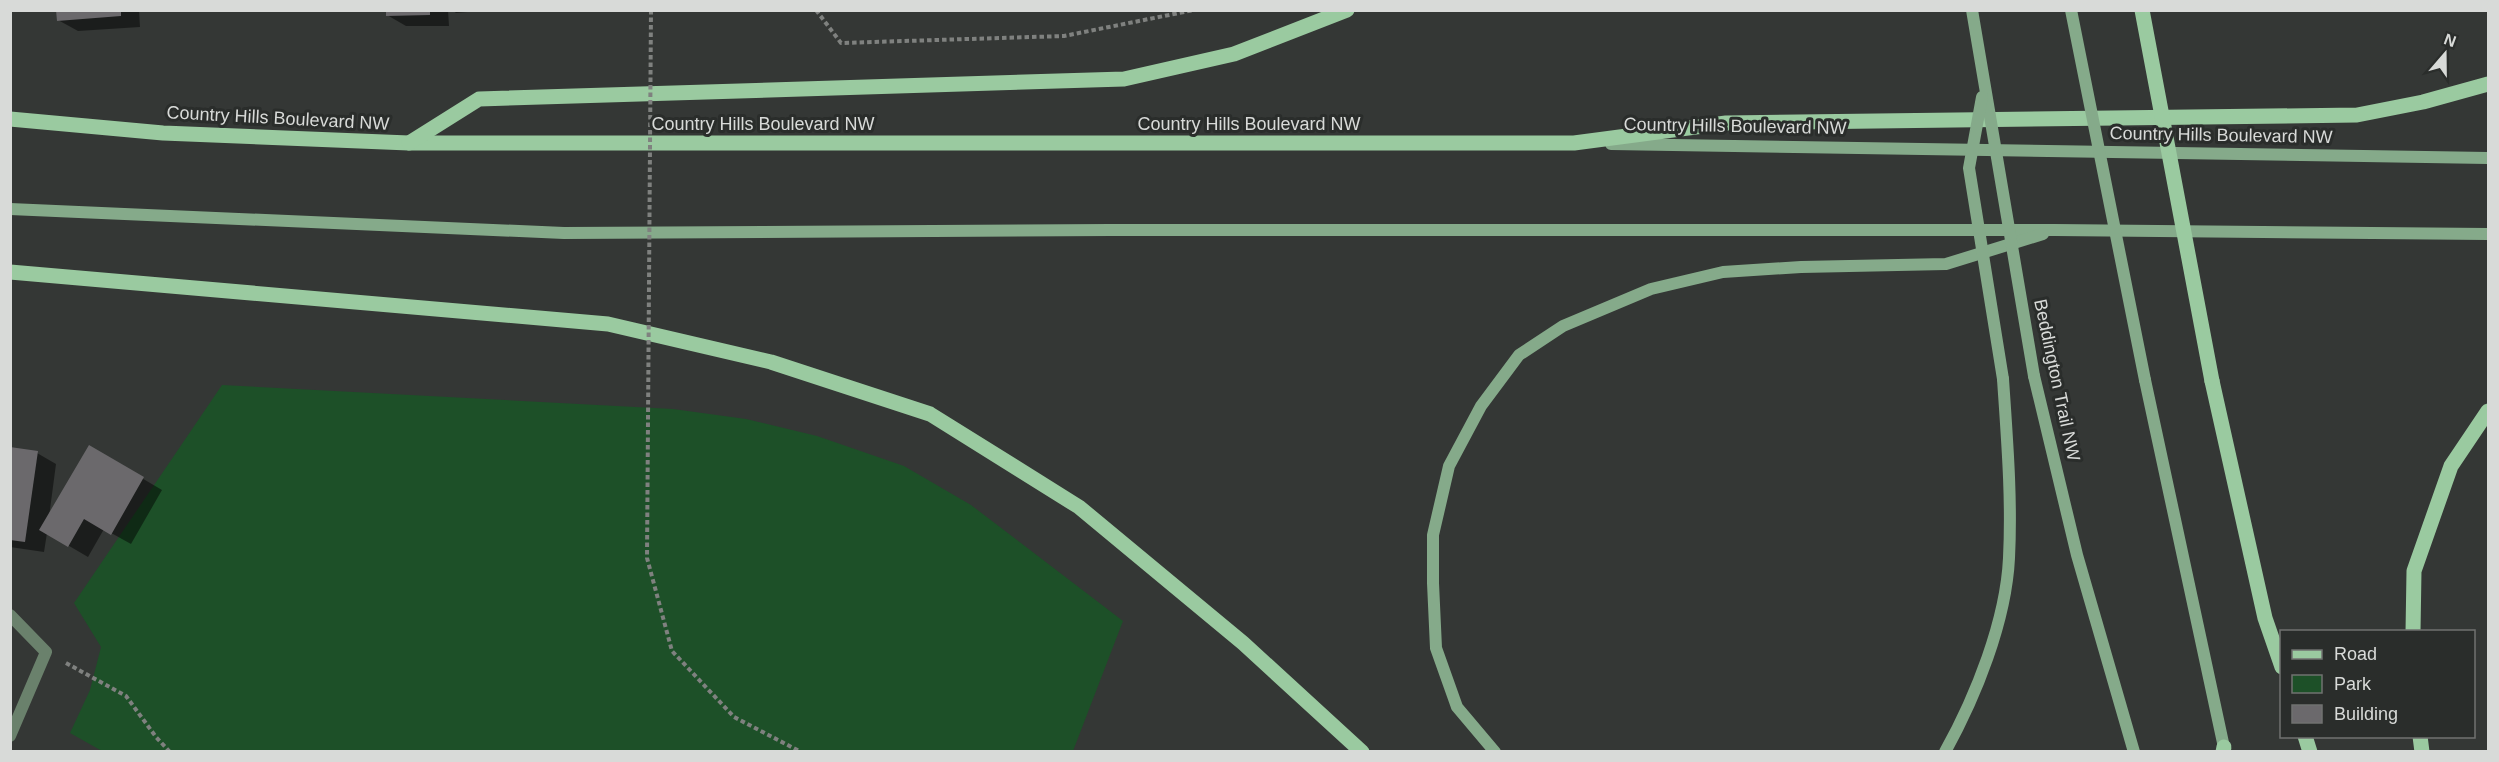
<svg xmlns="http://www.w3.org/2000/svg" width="2499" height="762" viewBox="0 0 2499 762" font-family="Arial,sans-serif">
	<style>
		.green { fill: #1d5028 }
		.shadow { fill: #0007 }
		.building { fill: #6b696c }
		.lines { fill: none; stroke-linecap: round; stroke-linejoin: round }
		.path { stroke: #7f817f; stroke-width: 4; stroke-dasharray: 4.5 3; stroke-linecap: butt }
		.minor { stroke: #6a816c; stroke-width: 12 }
		.secondary { stroke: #85aa8a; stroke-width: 12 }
		.primary { stroke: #9acaa0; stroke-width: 15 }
		.path-bridge { stroke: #7f817f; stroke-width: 4; stroke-dasharray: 4.5 3; stroke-linecap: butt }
		.secondary-bridge { stroke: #85aa8a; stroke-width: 12 }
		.primary-bridge { stroke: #9acaa0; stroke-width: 15 }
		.labels { text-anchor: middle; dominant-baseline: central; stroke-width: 6; stroke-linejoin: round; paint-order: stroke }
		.street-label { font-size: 18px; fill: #d8dad8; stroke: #2a2d2b }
	</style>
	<rect width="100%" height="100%" fill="#343735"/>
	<polygon class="green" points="222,385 673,409 746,419 817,436 904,466 971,505 1123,621 1073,751 102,751 70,733 90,690 101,647 74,603"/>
	<g class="shadow">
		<polygon points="58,10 139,10 140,27 78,31 58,20"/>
		<polygon points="387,10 448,10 449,26 406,26 387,15"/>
		<polygon points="452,10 491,10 456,13"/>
		<polygon points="89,447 162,490 131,544 104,529 88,557 47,533 44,552 10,547 10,449 37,453 56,464 49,517"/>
	</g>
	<g class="building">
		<polygon points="56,10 121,10 121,16 57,21"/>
		<polygon points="386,10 430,10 430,15 386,16"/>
		<polygon points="89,445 144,477 111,535 84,519 68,547 39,530"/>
		<polygon points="10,447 38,451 25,542 10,540"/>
	</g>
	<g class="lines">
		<g class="path">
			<polyline points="816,10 841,43 1064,36 1194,10"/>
			<polyline points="66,663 126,696 156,737 170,752"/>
		</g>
		<polyline class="minor" points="10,615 46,652 10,736"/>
		<g class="secondary">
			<polyline points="1611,144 2488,158"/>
			<polyline points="10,209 564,233 1111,230 2055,230 2488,234"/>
			<polyline points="2034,376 2077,555 2134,752"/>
			<polyline points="2145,380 2225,752"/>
			<polyline points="1495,752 1457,707 1436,648 1433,583 1433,535 1449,466 1481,406 1519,355 1563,326 1651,289 1723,272 1801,267 1946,264 2043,234"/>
			<path d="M1945 752C1976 696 2006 621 2009 558 2012 498 2007 439 2003 379"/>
		</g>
		<g class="primary">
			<polyline points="10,119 163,133 409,143 1574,143 1726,123 2357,115 2423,102 2488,84"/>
			<polyline points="409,143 479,99 1124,79 1234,54 1347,10"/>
			<polyline points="10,272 608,324 771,362 930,414 1079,507 1243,643 1362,752"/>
			<polyline points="2212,381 2265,618 2282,667"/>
			<polyline points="2413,632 2414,571 2451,466 2488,411"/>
			<polyline points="2305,736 2310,752"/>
			<polyline points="2420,736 2422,752"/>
			<polyline points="2223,752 2224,747"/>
		</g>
		<polyline class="path-bridge" points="651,10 647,558 672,651 734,717 801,752"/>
		<g class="secondary-bridge">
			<polyline points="1972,10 2034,376"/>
			<polyline points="2071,10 2145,380"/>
			<polyline points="1982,97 1969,168 2003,379"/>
		</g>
		<polyline class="primary-bridge" points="2142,10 2212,381"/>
	</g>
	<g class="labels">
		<g class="street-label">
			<text transform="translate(278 118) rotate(3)">Country Hills Boulevard NW</text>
			<text x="763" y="124">Country Hills Boulevard NW</text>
			<text x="1249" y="124">Country Hills Boulevard NW</text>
			<text transform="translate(1735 126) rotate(1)">Country Hills Boulevard NW</text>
			<text transform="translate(2221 135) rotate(1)">Country Hills Boulevard NW</text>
			<text transform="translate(2057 380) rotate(78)">Beddington Trail NW</text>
		</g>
	</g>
	<rect width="2499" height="762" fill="none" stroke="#d8dad8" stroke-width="24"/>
	<rect x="2280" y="630" width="195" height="108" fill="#2a2d2b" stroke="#707270" stroke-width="1.5"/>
	<rect x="2292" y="650" width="30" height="9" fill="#9acaa0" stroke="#707270" stroke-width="1.5"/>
	<text x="2334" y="660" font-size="18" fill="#d8dad8">Road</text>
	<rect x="2292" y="675" width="30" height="18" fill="#1d5028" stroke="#707270" stroke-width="1.5"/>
	<text x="2334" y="690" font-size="18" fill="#d8dad8">Park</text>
	<rect x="2292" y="705" width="30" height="18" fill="#6b696c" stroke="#707270" stroke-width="1.5"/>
	<text x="2334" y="720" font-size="18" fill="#d8dad8">Building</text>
	<g transform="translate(2445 54) rotate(20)" stroke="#2a2d2b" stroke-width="4.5" paint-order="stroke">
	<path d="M0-4.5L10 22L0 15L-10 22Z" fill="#d8dad8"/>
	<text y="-9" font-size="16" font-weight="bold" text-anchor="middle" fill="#d8dad8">N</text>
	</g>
</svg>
